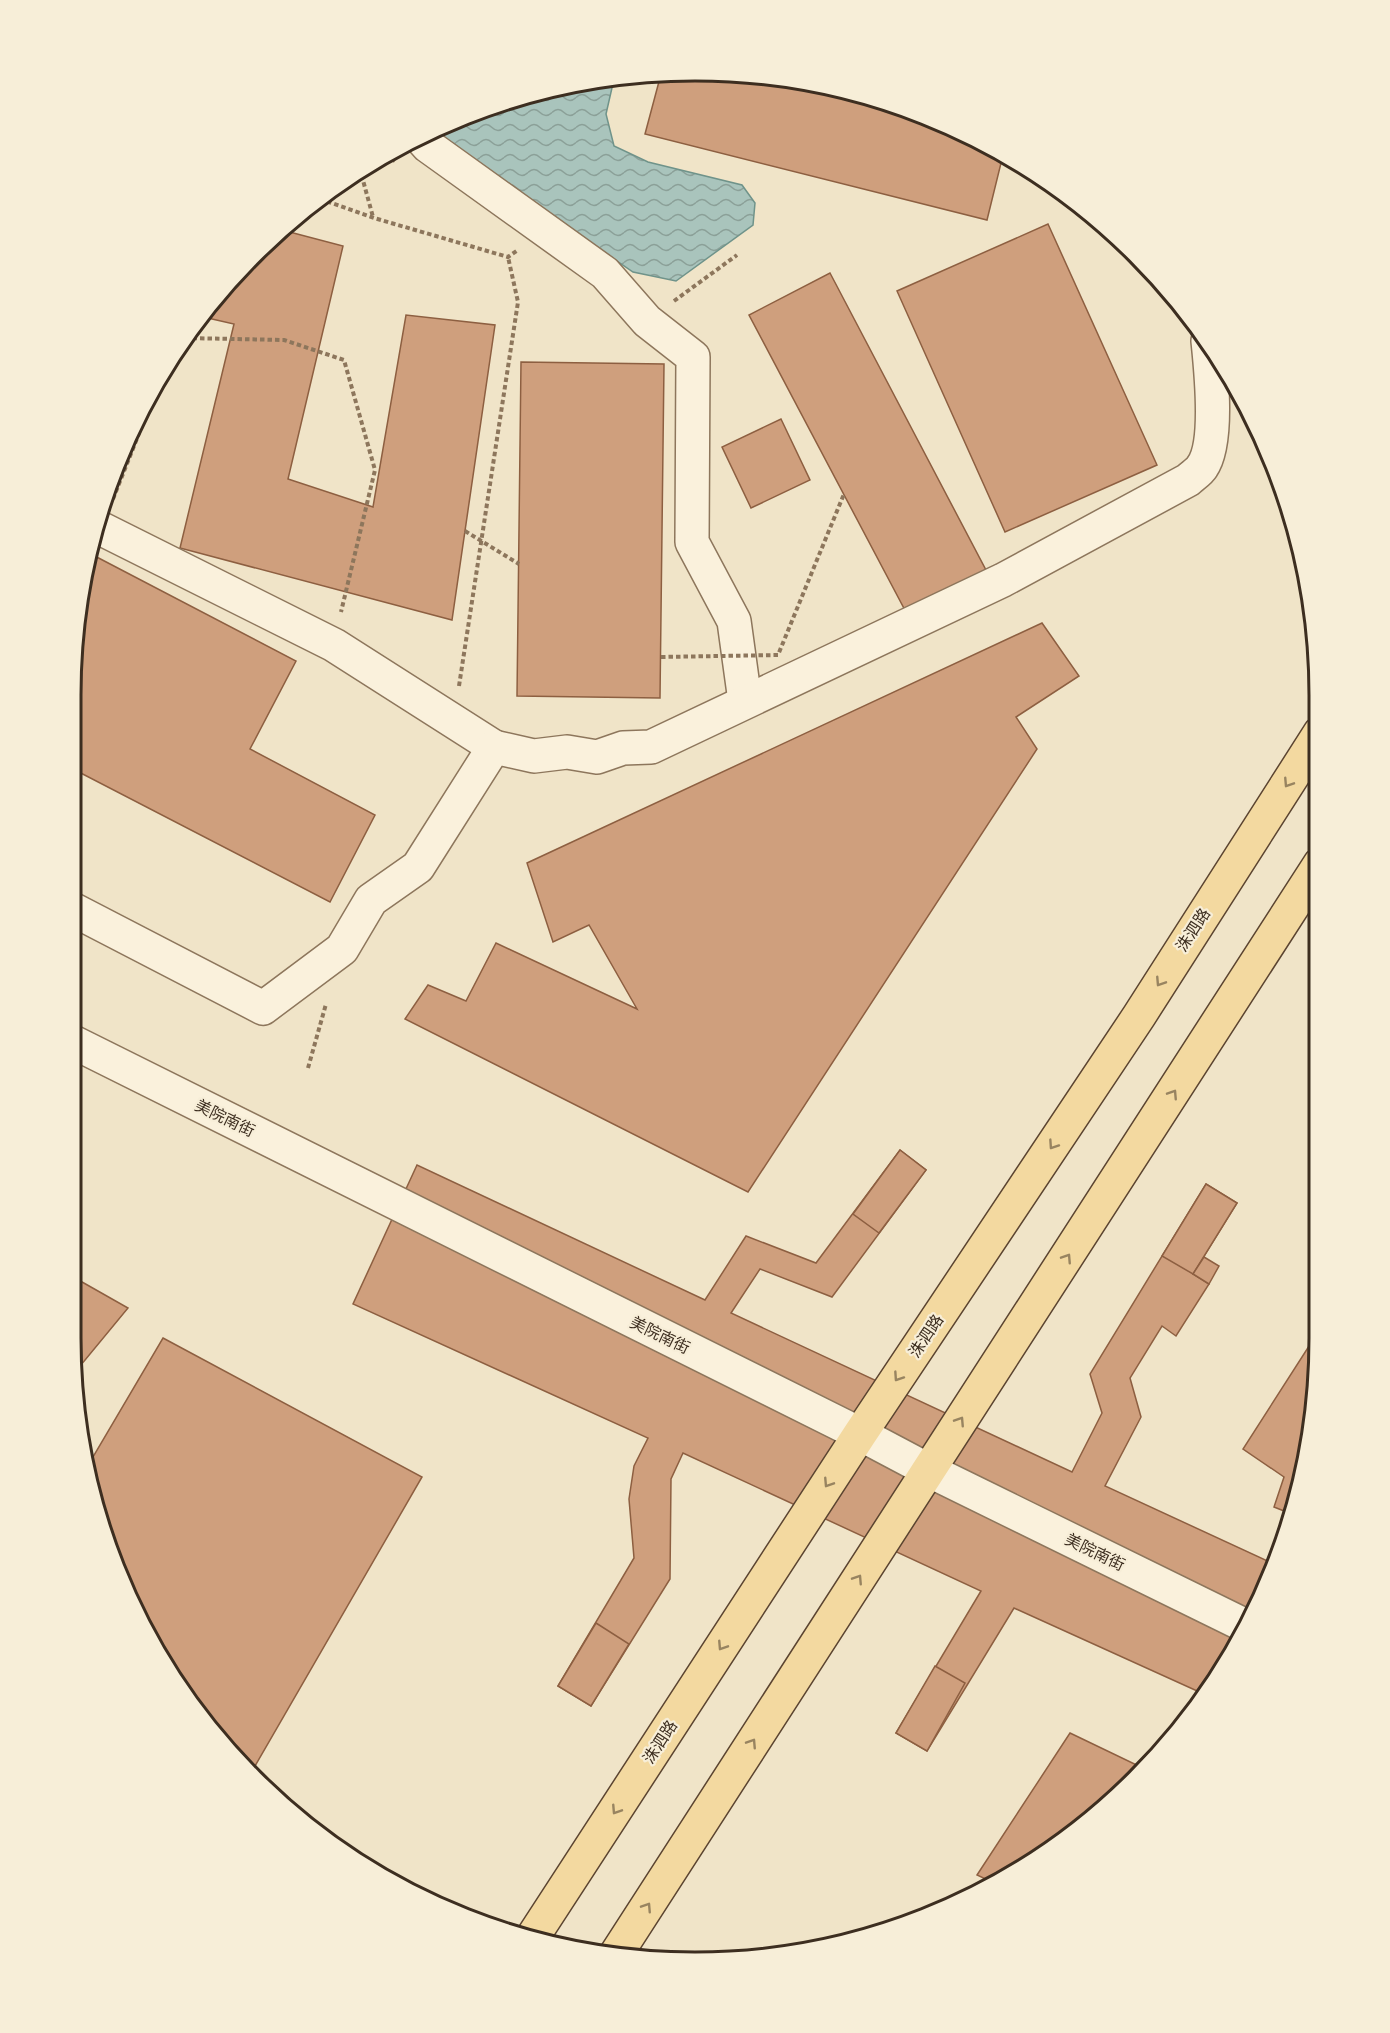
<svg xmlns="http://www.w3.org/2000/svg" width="1390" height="2033" viewBox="0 0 1390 2033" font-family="'Crimson Pro','Noto Sans SC',serif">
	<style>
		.water { fill: url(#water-waves); stroke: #6f938a; stroke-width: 1.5 }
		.building { fill: #cf9f7d; stroke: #8d5f41; stroke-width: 1.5 }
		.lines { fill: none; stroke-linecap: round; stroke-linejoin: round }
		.minor-casing { stroke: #8d765c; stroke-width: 36 }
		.major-casing { stroke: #5b4430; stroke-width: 36 }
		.path { stroke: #8d765c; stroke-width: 4; stroke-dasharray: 4.5 3; stroke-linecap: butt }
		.minor { stroke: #faf1dc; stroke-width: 33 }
		.major { stroke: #f3d9a0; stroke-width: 33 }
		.path-bridge { stroke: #8d765c; stroke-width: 4; stroke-dasharray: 4.5 3; stroke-linecap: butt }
		.oneway { stroke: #988460 }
		.labels { text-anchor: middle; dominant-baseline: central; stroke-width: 4.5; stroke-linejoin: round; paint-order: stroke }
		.street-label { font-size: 16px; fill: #3d2e20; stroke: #f7eed8 }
		.rim { fill: none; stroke: #3d2e20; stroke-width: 3 }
	</style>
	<defs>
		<pattern id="water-waves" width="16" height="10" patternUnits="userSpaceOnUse" patternTransform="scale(1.5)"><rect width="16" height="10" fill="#a9c4bc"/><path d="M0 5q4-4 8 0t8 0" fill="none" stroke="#8ba098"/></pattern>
	</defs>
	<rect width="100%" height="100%" fill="#f0e4c8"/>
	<polygon class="water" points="614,79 606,114 614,146 648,162 742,185 755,203 753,225 676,281 633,272 448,145 439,127 456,118 573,83"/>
	<g class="building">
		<polygon points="695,71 816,82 934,118 1003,155 987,220 645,134 661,74"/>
		<polygon points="1048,224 1157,465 1005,532 897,291"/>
		<polygon points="282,230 343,246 288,479 373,507 406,315 495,325 452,620 180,548 234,324 199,316 253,254"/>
		<polygon points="830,273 987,572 907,614 749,315"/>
		<polygon points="521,362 664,364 660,698 517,696"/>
		<polygon points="781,419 810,480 751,508 722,447"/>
		<polygon points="89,553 296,661 250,749 375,815 330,902 71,768 70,695 82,574"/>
		<polygon points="1042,623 1079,676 1016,717 1037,749 748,1192 405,1019 428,985 466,1001 496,943 637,1009 589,925 553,942 527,863"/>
		<polygon points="900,1150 926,1170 832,1297 760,1269 731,1313 1072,1472 1102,1413 1090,1374 1206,1184 1237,1203 1193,1274 1209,1284 1176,1336 1162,1326 1130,1378 1141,1417 1105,1486 1272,1563 1255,1615 1206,1695 1014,1608 927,1751 896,1733 981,1591 683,1453 671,1479 670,1579 591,1706 558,1686 634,1558 629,1499 634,1466 648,1438 353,1304 417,1165 705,1300 746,1236 816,1263"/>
		<polygon points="900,1150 926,1170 879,1233 853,1214"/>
		<polygon points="1206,1184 1237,1203 1193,1274 1162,1256"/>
		<polygon points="1204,1257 1219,1266 1209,1284 1193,1274"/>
		<polygon points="75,1278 128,1308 76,1371"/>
		<polygon points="1320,1329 1308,1459 1289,1513 1274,1507 1284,1477 1243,1449"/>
		<polygon points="163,1338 422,1477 251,1773 226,1750 176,1685 104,1538 87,1467"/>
		<polygon points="596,1623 629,1644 591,1706 558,1686"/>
		<polygon points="935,1666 965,1683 927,1751 896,1733"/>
		<polygon points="1070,1733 1145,1769 1137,1779 1007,1879 996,1884 977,1875"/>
	</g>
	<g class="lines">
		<defs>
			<g id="minor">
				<polyline points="420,137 428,146 605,273 647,321 693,357 692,542 734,621 745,701"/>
				<polyline points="98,527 334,645 494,747"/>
				<path d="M72 909 263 1008 342 949 371 900 418 867 494 747 534 756 567 752 597 757 623 748 651 747 1003 580 1188 480C1192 476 1199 472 1202 467 1219 443 1211 370 1208 341"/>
				<polyline points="73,1042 860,1434 928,1470 1248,1627"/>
			</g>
			<g id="major">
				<polyline points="532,1938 860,1434 1139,1016 1320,733"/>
				<polyline points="615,1956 1320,864"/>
			</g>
		</defs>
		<use href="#minor" class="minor-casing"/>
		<use href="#major" class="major-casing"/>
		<g class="path">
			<polyline points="386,155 395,161"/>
			<polyline points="363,168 361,173 373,217"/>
			<polyline points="320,199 374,218 508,257 518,250"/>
			<polyline points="674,301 737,255"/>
			<polyline points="185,338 284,340 344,360 375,470 341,612"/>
			<polyline points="113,499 151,403 177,351"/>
			<polyline points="459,686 518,302 508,257"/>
			<polyline points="308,1068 326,1004"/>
		</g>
		<use href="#minor" class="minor"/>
		<use href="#major" class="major"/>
		<g class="path-bridge">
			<polyline points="465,531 519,564"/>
			<polyline points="661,657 778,655 844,494"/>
		</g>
	</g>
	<defs><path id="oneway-chevron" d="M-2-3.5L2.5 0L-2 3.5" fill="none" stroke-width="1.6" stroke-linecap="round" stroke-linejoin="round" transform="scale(1.5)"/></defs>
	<g class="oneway">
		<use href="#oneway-chevron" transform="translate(1288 783) rotate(123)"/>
		<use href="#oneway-chevron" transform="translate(1160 982) rotate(123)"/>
		<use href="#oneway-chevron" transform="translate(1173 1094) rotate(-57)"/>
		<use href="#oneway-chevron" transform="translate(1053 1145) rotate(124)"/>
		<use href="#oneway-chevron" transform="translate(1067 1258) rotate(-57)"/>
		<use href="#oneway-chevron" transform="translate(898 1377) rotate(124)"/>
		<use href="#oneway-chevron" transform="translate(960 1421) rotate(-57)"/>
		<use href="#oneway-chevron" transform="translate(828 1483) rotate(123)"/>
		<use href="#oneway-chevron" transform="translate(858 1579) rotate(-57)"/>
		<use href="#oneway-chevron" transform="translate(722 1646) rotate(123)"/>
		<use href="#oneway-chevron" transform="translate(752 1743) rotate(-57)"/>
		<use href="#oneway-chevron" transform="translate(616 1810) rotate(123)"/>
		<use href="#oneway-chevron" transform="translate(647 1907) rotate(-57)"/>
	</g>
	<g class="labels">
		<g class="street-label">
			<text transform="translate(1193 930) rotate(-57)">洙泗路</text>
			<text transform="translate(225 1118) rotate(26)">美院南街</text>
			<text transform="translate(660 1335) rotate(26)">美院南街</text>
			<text transform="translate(926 1336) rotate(-56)">洙泗路</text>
			<text transform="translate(1095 1552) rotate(26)">美院南街</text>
			<text transform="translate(660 1742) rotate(-57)">洙泗路</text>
		</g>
	</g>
	<path d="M0 0H1390V2033H0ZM695 81H695A614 614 0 0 1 1309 695V1338A614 614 0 0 1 695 1952H695A614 614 0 0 1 81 1338V695A614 614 0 0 1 695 81Z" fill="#f7eed8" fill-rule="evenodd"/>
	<path class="rim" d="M695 81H695A614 614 0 0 1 1309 695V1338A614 614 0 0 1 695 1952H695A614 614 0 0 1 81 1338V695A614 614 0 0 1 695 81Z"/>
</svg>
